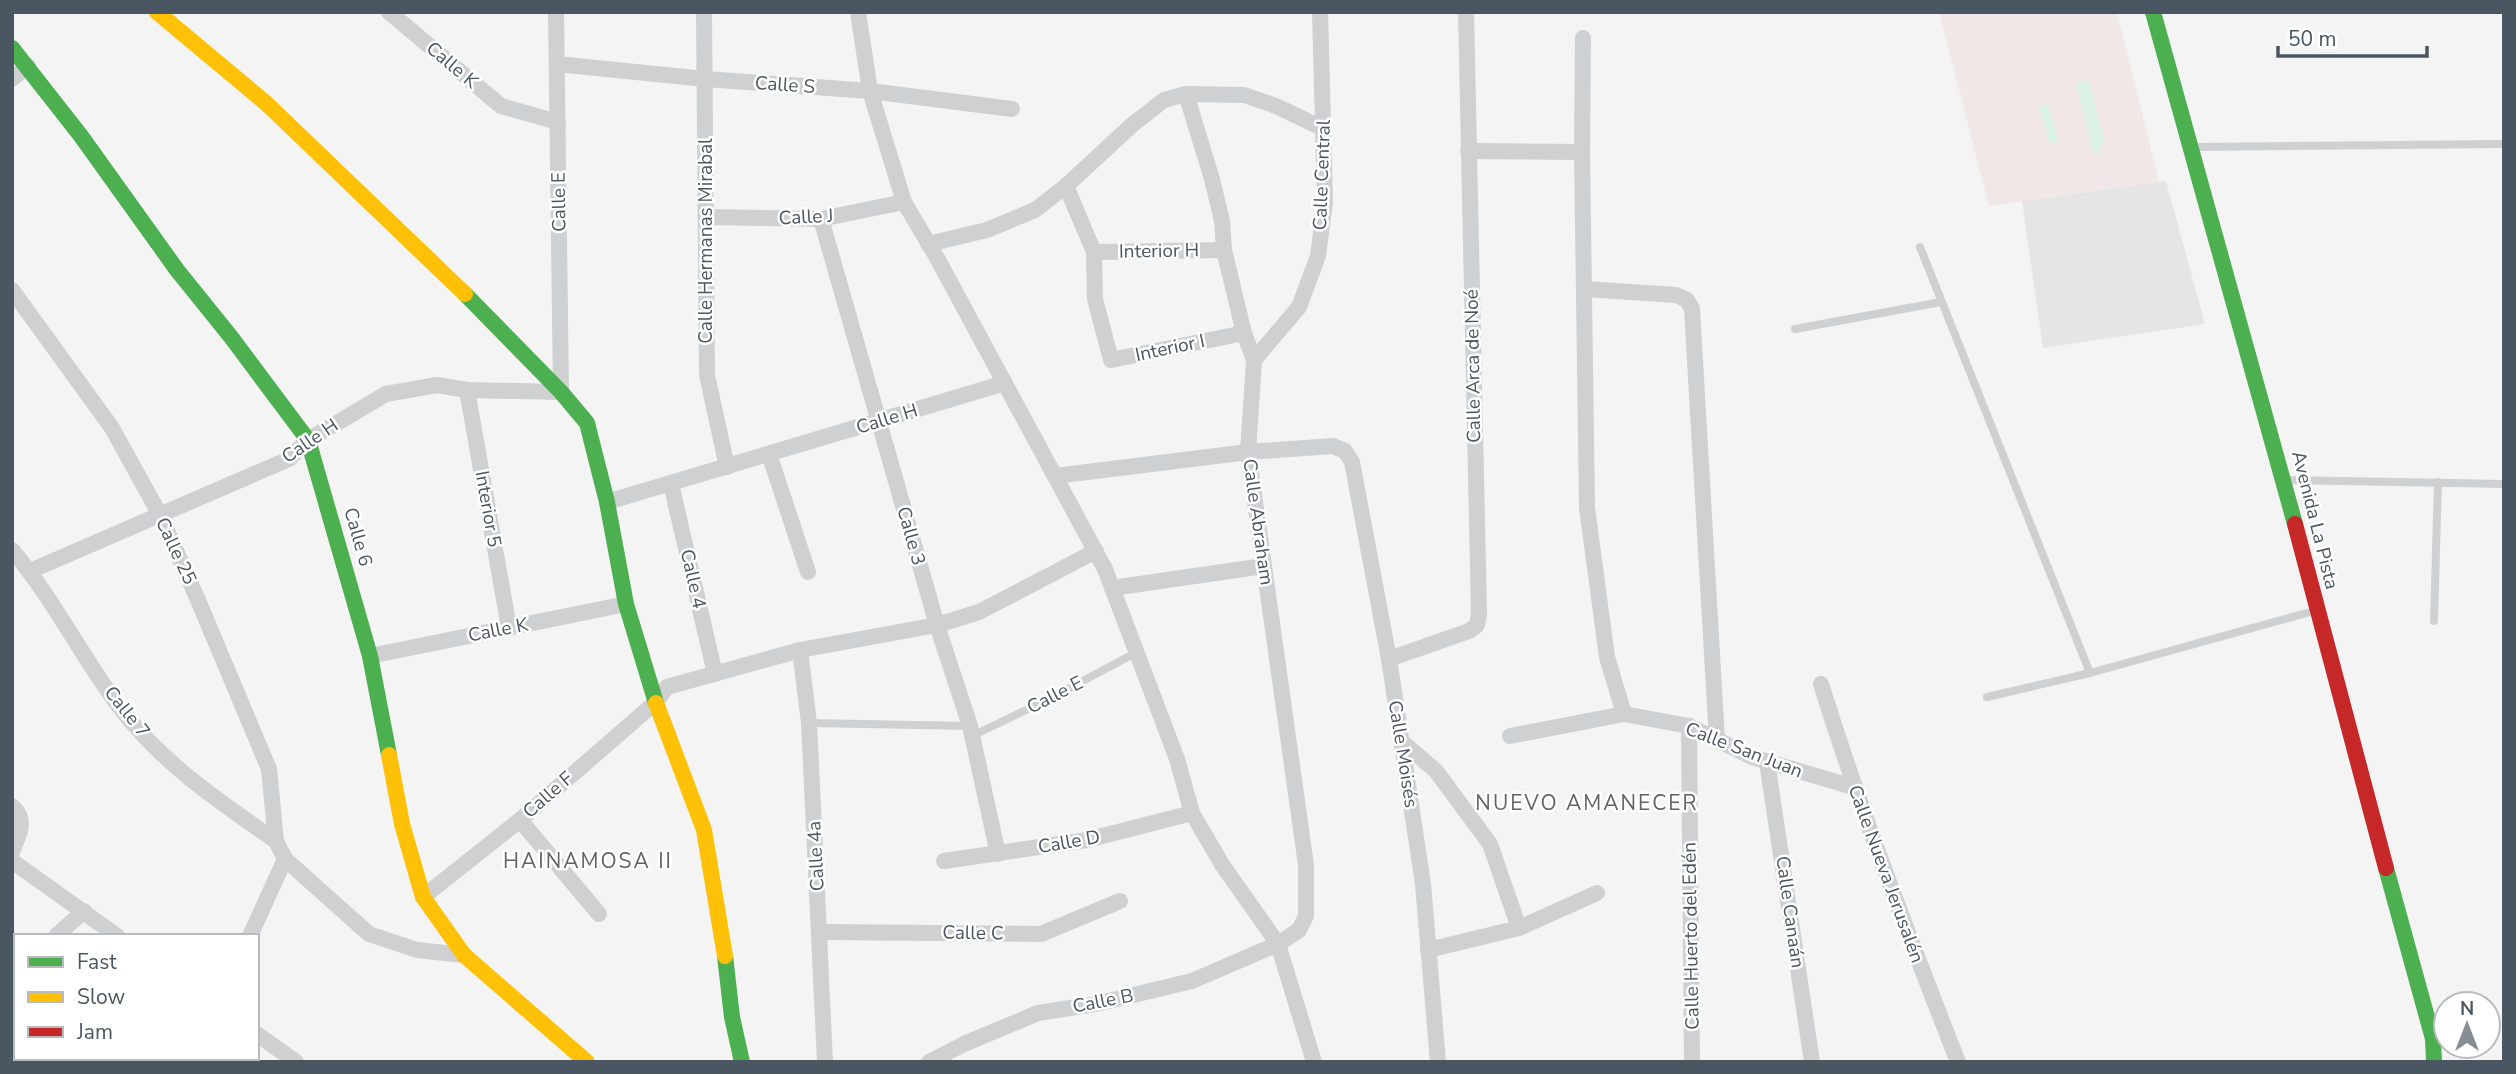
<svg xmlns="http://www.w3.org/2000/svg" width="2516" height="1074" viewBox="0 0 2516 1074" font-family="'Nunito Sans',sans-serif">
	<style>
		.education { fill: #e6e5e6 }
		.medical { fill: #f1e7e6 }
		.green { fill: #d9f2e3 }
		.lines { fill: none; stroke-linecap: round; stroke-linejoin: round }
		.lane { stroke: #ced0d2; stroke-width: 8 }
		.street { stroke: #ced0d2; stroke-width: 16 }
		.fast { stroke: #4caf50; stroke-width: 16 }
		.slow { stroke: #ffc107; stroke-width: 16 }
		.jam { stroke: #c62828; stroke-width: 16 }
		.labels { text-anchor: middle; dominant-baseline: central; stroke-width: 5; stroke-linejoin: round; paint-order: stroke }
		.street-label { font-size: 19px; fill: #4a5661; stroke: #fff }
		.neighbourhood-label { font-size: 21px; letter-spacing: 2px; fill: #5f6368; stroke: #fff }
	</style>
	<rect width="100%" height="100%" fill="#f4f4f4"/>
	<polygon class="education" points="2166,181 2205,324 2043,348 2022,201"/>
	<polygon class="medical" points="1939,12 2117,12 2159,182 1989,206"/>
	<g class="green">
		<polygon points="2088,80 2104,142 2099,152 2094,153 2076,83"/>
		<polygon points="2047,104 2059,141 2049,143 2039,106"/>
	</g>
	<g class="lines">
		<g class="lane">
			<polyline points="2192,147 2504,144"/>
			<polyline points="1920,247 2090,673 2314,611"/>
			<polyline points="1795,329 1941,302"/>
			<polyline points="2287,480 2504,484"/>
			<polyline points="2434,621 2438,482"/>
			<polyline points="1987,697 2090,673"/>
			<polyline points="809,723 970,726"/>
			<polyline points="972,736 1053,697 1137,652"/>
		</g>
		<g class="street">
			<polyline points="389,12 501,106 558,122"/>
			<polyline points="704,12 707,375 727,467"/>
			<polyline points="858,12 870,91 904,202 936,256 1105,569 1177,759 1192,813 1223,866 1278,944 1314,1062"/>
			<polyline points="557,64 705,79 870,91 1012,109"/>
			<polyline points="12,79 28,66"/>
			<polyline points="1468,151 1582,152 1583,38"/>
			<polyline points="1582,152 1587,508 1607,657 1624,714"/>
			<polyline points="1066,186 1094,252 1095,299 1111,360 1244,333"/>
			<polyline points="706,217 821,219 904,202"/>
			<polyline points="821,219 937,625 970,726 998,854"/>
			<polyline points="928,244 987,230 1035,210 1066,186 1132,125 1164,100 1186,94 1244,95 1276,106 1324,129"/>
			<polyline points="1094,252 1224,250"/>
			<polyline points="1585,289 1676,295 1687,300 1692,309 1717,740"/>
			<polyline points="12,290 112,428 160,515 198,600 269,769 276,841 285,859 369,934 417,950 464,955"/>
			<polyline points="1254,360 1299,307 1318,256 1325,201 1320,12"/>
			<polyline points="467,390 509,628"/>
			<polyline points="769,454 808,572"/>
			<polyline points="1055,476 1248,452 1333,446 1345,451 1352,462 1389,659 1423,884 1438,1062"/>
			<polyline points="671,484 715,674"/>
			<polyline points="607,502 1005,383"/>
			<path d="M12 550C54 599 82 658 121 709 163 764 220 802 276 841"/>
			<polyline points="30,571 289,459 308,440 386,394 437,385 467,390 561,392 556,12"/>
			<polyline points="1112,588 1264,566"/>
			<polyline points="800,650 809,723 825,1062"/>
			<polyline points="370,656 626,604"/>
			<polyline points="1389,659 1469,631 1477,625 1479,614 1466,12"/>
			<path d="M1821 684C1861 812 1909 937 1958 1062"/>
			<polyline points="1689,726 1692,1062"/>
			<polyline points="1510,736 1624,714 1689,726 1752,757 1853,787"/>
			<polyline points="1401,741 1436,771 1490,844 1519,928"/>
			<polyline points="1767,762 1812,1062"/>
			<path d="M12 806C28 820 19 834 12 852"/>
			<polyline points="520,820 599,914"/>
			<polyline points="12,861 117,936"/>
			<polyline points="944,861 1087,840 1192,813"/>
			<polyline points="423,897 520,820 656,702 667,687 800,650 937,625 979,612 1096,551"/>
			<polyline points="820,932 1041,934 1120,901"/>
			<polyline points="56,936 84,911"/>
			<polyline points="250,936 285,859"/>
			<polyline points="1428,950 1519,928 1597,893"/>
			<polyline points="12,977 16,973"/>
			<polyline points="12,1013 16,1018"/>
			<polyline points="257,1034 296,1062"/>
			<polyline points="42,1058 45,1062"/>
			<polyline points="87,1062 90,1058"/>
			<polyline points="929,1062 964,1044 1038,1013 1096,1004 1192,981 1278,944 1299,930 1306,916 1306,865 1248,452 1254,360 1244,333 1224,250 1222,221 1212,179 1186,94"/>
		</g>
		<g class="fast">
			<polyline points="2153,12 2295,524"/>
			<polyline points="12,48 81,136 177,270 231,337 308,440 370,656 389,755"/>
			<polyline points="465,294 561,392 587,423 607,502 626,604 656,703"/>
			<polyline points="2386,868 2433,1039 2434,1062"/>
			<polyline points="725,956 732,1017 742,1062"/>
		</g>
		<g class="slow">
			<polyline points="157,12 267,104 465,294"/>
			<polyline points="656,703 704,830 725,956"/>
			<polyline points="389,755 402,824 423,897 464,955 587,1062"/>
		</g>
		<polyline class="jam" points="2295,524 2386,868"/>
	</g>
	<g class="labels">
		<g class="street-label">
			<text transform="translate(452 65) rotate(40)">Calle K</text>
			<text transform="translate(785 85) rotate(4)">Calle S</text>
			<text transform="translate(1322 175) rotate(-88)">Calle Central</text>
			<text transform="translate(559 202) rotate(-91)">Calle E</text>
			<text transform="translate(806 217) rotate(-3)">Calle J</text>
			<text transform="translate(706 241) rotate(-90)">Calle Hermanas Mirabal</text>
			<text transform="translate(1159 251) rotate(-1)">Interior H</text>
			<text transform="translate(1170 348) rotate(-12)">Interior I</text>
			<text transform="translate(1473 366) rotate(-91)">Calle Arca de Noé</text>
			<text transform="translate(887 419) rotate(-17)">Calle H</text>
			<text transform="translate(310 441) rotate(-34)">Calle H</text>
			<text transform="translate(488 509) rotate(80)">Interior 5</text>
			<text transform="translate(2315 520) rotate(76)">Avenida La Pista</text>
			<text transform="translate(1258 522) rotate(82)">Calle Abraham</text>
			<text transform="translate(911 536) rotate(74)">Calle 3</text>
			<text transform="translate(358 537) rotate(74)">Calle 6</text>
			<text transform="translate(176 551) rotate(65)">Calle 25</text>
			<text transform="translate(693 579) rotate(77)">Calle 4</text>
			<text transform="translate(498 630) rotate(-11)">Calle K</text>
			<text transform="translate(1055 695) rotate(-27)">Calle E</text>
			<text transform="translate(127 712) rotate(51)">Calle 7</text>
			<text transform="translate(1744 750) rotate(21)">Calle San Juan</text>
			<text transform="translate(1403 754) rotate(81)">Calle Moisés</text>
			<text transform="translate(548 795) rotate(-41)">Calle F</text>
			<text transform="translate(1069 842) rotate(-10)">Calle D</text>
			<text transform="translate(816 856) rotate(-93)">Calle 4a</text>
			<text transform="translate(1886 874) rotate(70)">Calle Nueva Jerusalén</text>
			<text transform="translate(1790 912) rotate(82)">Calle Canaán</text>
			<text transform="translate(973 933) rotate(1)">Calle C</text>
			<text transform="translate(1691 936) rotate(-91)">Calle Huerto del Edén</text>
			<text transform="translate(1103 1001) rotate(-11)">Calle B</text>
		</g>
		<g class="neighbourhood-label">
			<text x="1587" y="803">NUEVO AMANECER</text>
			<text x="588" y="861">HAINAMOSA II</text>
		</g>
	</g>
	<rect width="2516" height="1074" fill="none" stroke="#4a5661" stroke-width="28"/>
	<rect x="14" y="934" width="245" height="126" fill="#ffffff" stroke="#b7bbc0" stroke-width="2"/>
	<rect x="28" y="957" width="35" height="10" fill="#4caf50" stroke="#b7bbc0" stroke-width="2"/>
	<text x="77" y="969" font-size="21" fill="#4a5661">Fast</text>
	<rect x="28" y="992" width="35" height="10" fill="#ffc107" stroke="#b7bbc0" stroke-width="2"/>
	<text x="77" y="1004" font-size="21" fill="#4a5661">Slow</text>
	<rect x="28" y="1027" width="35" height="10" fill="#c62828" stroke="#b7bbc0" stroke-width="2"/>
	<text x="77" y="1039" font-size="21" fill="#4a5661">Jam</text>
	<g transform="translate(2467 1025)"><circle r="33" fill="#ffffff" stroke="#b7bbc0" stroke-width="2"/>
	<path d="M0-5L12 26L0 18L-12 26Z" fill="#868d94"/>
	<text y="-10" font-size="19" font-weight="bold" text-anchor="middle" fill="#4a5661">N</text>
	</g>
	<path d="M2278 46v10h149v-10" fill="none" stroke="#4a5661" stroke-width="3.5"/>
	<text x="2288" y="46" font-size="21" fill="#4a5661" stroke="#ffffff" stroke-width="5" paint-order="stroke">50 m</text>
</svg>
